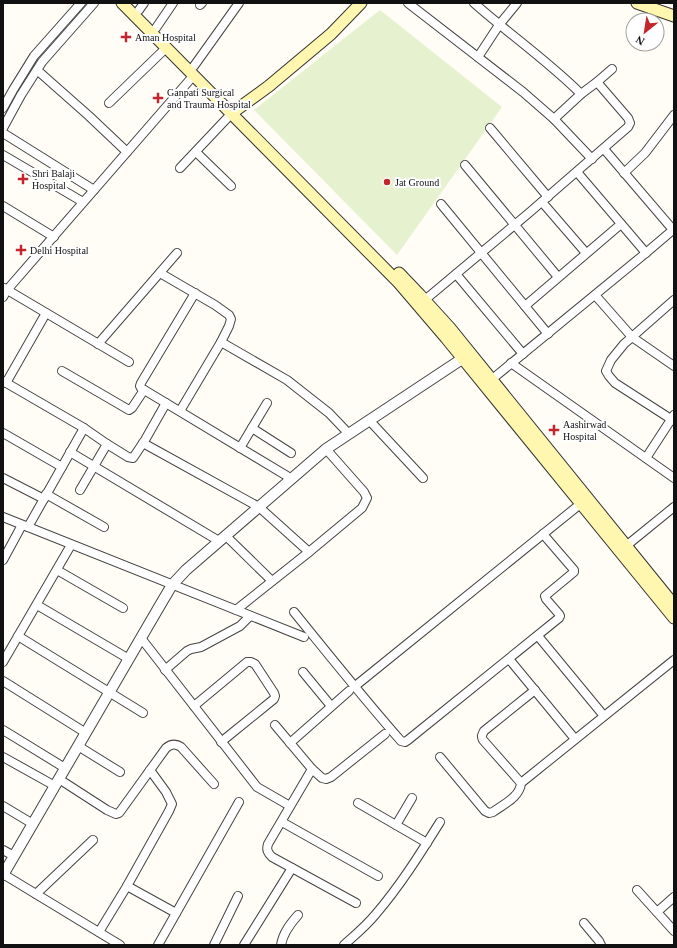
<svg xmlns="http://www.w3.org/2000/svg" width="677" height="948" viewBox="0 0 677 948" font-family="Georgia,serif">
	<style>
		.pitch { fill: #e6f2cf }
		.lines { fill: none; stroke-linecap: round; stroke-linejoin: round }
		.minor-casing { stroke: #444; stroke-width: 10 }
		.tertiary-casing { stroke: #444; stroke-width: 12 }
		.secondary-casing { stroke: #333; stroke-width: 13 }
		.minor { stroke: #fff; stroke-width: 8 }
		.tertiary { stroke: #fff; stroke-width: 10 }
		.secondary { stroke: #fff6b0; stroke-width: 11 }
		.poi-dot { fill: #c4262e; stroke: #fff; stroke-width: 1.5 }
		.labels { text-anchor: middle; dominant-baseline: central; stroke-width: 4; stroke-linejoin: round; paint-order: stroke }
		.poi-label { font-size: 10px; fill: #111; stroke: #fff; text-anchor: start }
	</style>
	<rect width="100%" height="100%" fill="#fffdf5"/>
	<polygon class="pitch" points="380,10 502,107 397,255 254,110"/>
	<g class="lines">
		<defs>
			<g id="minor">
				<polyline points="408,3 523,92 554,119 592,159"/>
				<path d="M474 3C509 34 548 61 581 94"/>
				<polyline points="200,5 202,3"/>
				<polyline points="139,10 144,3"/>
				<polyline points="156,28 173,3"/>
				<polyline points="478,57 499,25 517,3"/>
				<polyline points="194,66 239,3"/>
				<polyline points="37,70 89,116 127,152"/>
				<polyline points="109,103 166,48"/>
				<polyline points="3,108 13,90 34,56 81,3"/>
				<polyline points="554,119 581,94 597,82 612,69"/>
				<polyline points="3,128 21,95 42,62 94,3"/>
				<polyline points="490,128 548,197"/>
				<polyline points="3,133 94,190"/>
				<polyline points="604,149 674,231"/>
				<polyline points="196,152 231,186"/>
				<polyline points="3,155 83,202"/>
				<polyline points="465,165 558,277"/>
				<polyline points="180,168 232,113"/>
				<polyline points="577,172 646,253"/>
				<polyline points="624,173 645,153 674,115"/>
				<polyline points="542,202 586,253"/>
				<polyline points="441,204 548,334"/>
				<polyline points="3,206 54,237"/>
				<polyline points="160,273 215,305 229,315 231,319 229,326 221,342 180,411"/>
				<polyline points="456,274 523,354"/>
				<polyline points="4,288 129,362"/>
				<polyline points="195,293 141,383 140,386 141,388 292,479"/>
				<polyline points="595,295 632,337 674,366"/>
				<polyline points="3,297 7,290 194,75"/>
				<polyline points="674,300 624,344 611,360 606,371 609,376 615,383 674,421"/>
				<polyline points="420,304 530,212 628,127 630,123 628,118 597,82"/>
				<polyline points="525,306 621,224"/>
				<polyline points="221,342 287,380 329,413 349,434"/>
				<polyline points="98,344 177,253"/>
				<polyline points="511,363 674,478"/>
				<polyline points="62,371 129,410 132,408 144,390"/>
				<polyline points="491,380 641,257 674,229"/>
				<polyline points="3,381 84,428 107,444 80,490"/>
				<polyline points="6,383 46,313"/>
				<polyline points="369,420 423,478"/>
				<polyline points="252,428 291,453"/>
				<polyline points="3,433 62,467"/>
				<polyline points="143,443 259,507 309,552"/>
				<polyline points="107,444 128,457 133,458 145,440 166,403"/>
				<polyline points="240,448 267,403"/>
				<polyline points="70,452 219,541"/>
				<polyline points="646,458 674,415"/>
				<polyline points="3,478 44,499"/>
				<polyline points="46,494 104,527"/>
				<polyline points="3,517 304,637"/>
				<polyline points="28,527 84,428"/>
				<polyline points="226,536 272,581"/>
				<polyline points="626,546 674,507"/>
				<polyline points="3,560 22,525"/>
				<polyline points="57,570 123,608"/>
				<polyline points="37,605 129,659"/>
				<polyline points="236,610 309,552 362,508 367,498 364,492 326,449"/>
				<path d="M294 612C329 655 364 699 401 741L405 742 408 740 559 618 560 616 559 614 546 599 545 596 574 572V570L543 534"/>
				<polyline points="18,636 143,713"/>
				<polyline points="538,636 604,716"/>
				<polyline points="141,638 257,787 290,806"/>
				<polyline points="509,659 575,739"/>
				<polyline points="3,662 71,545"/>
				<polyline points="165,670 187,651 191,649 201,647 240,626 250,616"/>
				<polyline points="303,672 331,706"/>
				<polyline points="3,681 86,733"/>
				<polyline points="354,687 584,501"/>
				<polyline points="194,706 247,662 251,662 255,664 274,693 275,696 274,699 221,742"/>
				<polyline points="275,725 312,769 322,778 326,779 331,777 385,734"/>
				<polyline points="3,730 65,768"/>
				<polyline points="290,743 349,691"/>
				<polyline points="78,746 120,772"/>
				<polyline points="3,757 55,786"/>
				<path d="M440 757 485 811 489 813 493 812C504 804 520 797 521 783L674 660"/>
				<path d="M312 769 268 844C266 850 268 853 272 857L356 903"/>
				<path d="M59 779 107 810 116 814 119 813 122 809 166 748C171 744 175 743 181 747L214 784"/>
				<path d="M521 783 483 740C481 736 482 735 484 731L535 690"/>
				<polyline points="358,803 427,843"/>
				<polyline points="3,806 33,824"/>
				<polyline points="282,822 378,876"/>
				<polyline points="396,825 412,798"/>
				<polyline points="3,850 14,856"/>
				<polyline points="3,874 120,945"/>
				<polyline points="127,886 176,913"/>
				<polyline points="637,890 674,931"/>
				<polyline points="36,894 93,840"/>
				<polyline points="657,912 674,897"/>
				<polyline points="584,923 599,941 601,945"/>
				<polyline points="99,932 127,886 169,811 172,804 166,792 150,770"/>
				<polyline points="158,945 239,802"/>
				<polyline points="214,945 238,896"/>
				<polyline points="244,945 292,868"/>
				<path d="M281 945C283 933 290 924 298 915"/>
				<path d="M344 945C355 935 366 926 375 915 400 886 420 854 440 822"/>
			</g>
			<polyline id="tertiary" points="3,875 159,607 172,585 186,570 326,449 468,355"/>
			<g id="secondary">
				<polyline points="122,3 399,283 446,338 674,618"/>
				<polyline points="637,3 674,16"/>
				<polyline points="232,113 269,86 331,34 361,3"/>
				<polyline points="399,273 420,295 450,328 674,605"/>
			</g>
		</defs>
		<use href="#minor" class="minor-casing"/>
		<use href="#tertiary" class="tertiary-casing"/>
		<use href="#secondary" class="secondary-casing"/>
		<use href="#minor" class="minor"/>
		<use href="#tertiary" class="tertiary"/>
		<use href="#secondary" class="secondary"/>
	</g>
	<g class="poi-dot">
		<path d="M124 31h4v4h4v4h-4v4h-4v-4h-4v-4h4z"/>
		<path d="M156 92h4v4h4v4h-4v4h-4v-4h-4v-4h4z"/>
		<path d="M21 173h4v4h4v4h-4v4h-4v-4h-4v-4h4z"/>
		<circle cx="387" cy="182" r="4"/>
		<path d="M19 244h4v4h4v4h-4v4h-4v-4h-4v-4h4z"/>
		<path d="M552 424h4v4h4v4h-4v4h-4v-4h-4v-4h4z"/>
	</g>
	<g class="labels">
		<g class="poi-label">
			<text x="135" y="37">Aman Hospital</text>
			<text x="167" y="92">Ganpati Surgical<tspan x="167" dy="12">and Trauma Hospital</tspan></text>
			<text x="32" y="173">Shri Balaji<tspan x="32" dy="12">Hospital</tspan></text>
			<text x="395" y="182">Jat Ground</text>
			<text x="30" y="250">Delhi Hospital</text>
			<text x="563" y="424">Aashirwad<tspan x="563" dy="12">Hospital</tspan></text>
		</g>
	</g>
	<rect width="677" height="948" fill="none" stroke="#111111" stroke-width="8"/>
	<g transform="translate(645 32) rotate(210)"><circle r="19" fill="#ffffff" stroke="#a0a0a0"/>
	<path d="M0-3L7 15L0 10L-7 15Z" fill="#c4262e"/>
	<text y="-6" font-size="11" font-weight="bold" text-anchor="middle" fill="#111111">N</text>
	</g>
</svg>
